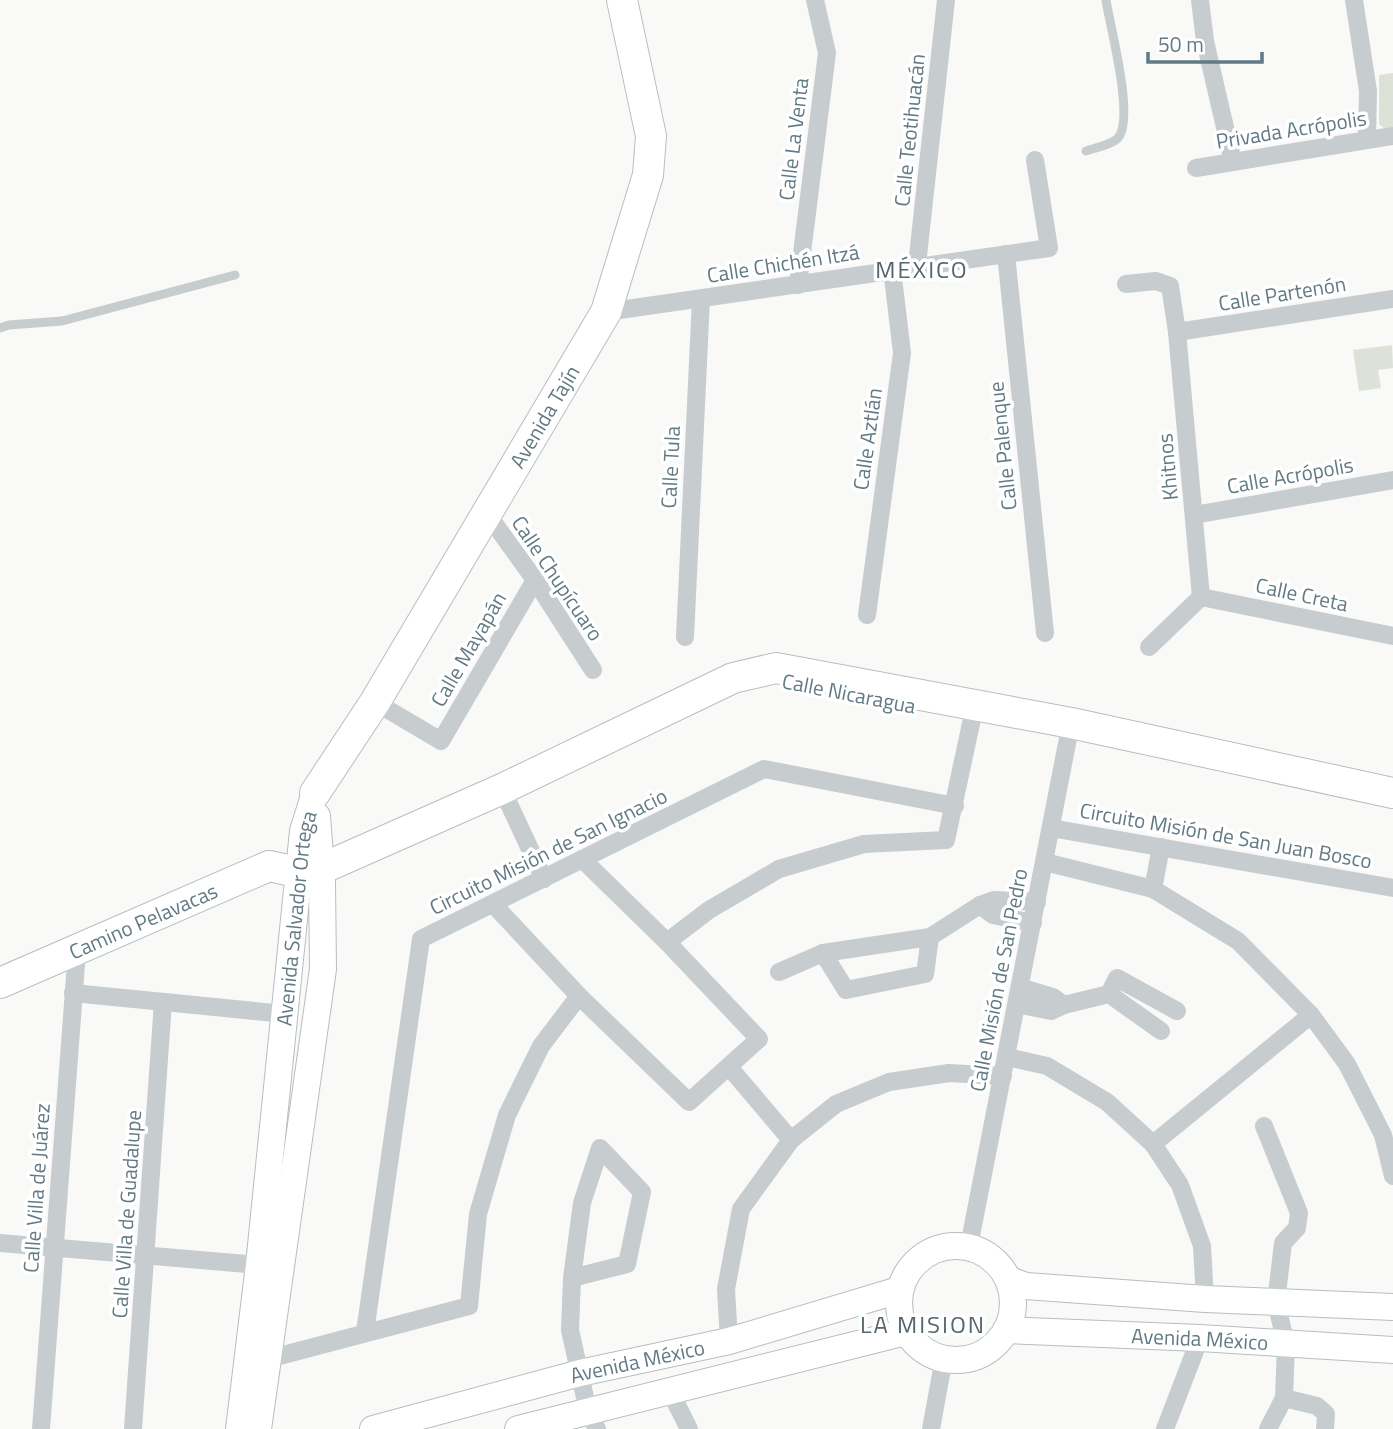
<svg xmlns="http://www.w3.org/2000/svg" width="1393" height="1429" viewBox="0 0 1393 1429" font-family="'Titillium Web',sans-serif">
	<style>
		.green { fill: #dce2d7 }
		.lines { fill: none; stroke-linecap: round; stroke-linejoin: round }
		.secondary-casing { stroke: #b6bec2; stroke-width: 28 }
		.primary-casing { stroke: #b7bec1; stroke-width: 32 }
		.lane { stroke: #c7cccf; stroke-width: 9 }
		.street { stroke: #c7cccf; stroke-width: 18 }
		.secondary { stroke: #fff; stroke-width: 26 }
		.primary { stroke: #fff; stroke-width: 30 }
		.labels { text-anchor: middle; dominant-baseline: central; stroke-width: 7; stroke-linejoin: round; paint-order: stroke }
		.street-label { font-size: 21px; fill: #627a84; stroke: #fff }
		.quarter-label { font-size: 24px; letter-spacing: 2px; fill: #55666e; stroke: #fff }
	</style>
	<rect width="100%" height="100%" fill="#f9f9f7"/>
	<g class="green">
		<polygon points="1393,73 1393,127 1384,128 1379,124 1379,75"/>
		<polygon points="1392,345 1393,368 1378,370 1381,388 1359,391 1353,350"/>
	</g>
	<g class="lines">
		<defs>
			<g id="secondary">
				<circle cx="956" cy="1303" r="57"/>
				<polyline points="1009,1280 1026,1286 1205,1299 1393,1307"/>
				<path id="s1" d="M1006 1330 1200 1338 1393 1350"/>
				<path id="s2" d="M239 1429 259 1265 303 831 315 793"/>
				<polyline points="258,1429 323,969 322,882 317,816"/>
				<path id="s3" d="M373 1429 580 1373 729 1341 899 1290"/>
				<polyline points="518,1429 906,1332"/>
			</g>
			<g id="primary">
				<path id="s4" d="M315 793 375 702 606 312 648 175 651 136 622 0"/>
				<path id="s5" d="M0 983 269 866 288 870 321 869 502 789 733 678 776 668 1071 723 1393 793"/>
			</g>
		</defs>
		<use href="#secondary" class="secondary-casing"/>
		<use href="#primary" class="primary-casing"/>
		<g class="lane">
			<path d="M1086 151C1095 148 1110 145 1117 139 1136 121 1110 27 1106 0"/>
			<polyline points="0,328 9,325 62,321 235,275"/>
		</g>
		<g class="street">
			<polyline points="1200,0 1205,41 1233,162"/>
			<polyline points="1354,0 1368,91 1367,140"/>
			<polyline points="1196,168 1393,136"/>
			<polyline points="1006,254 1045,633"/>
			<polyline points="917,265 946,0"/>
			<polyline points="1126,284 1156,281 1170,286 1177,332 1201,597"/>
			<polyline points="798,285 827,53 815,0"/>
			<polyline points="606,312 1049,248 1035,160"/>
			<polyline points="1177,332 1393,299"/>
			<polyline points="486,512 535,580 593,670"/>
			<polyline points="1194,515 1393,480"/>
			<polyline points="1201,597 1393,636"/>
			<polyline points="867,615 902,353 892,269"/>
			<polyline points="685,637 701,299"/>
			<polyline points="1149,647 1201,597"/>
			<polyline points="375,702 441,741 535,580"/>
			<polyline points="502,789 544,879"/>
			<polyline points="1051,828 1393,888"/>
			<polyline points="1045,862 1153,889 1238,941 1311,1015 1347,1064 1383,1135 1393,1176"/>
			<polyline points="1153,889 1161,847"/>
			<polyline points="493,904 579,996 689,1102 759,1039 667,942 582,859"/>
			<polyline points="980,905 993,915 1033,923"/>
			<polyline points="667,942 709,910 779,869 864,844 946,840 975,705"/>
			<polyline points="823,953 846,990 925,974 930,937"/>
			<polyline points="779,972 823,953 930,937 980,905 994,900 1037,902"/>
			<polyline points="1020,987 1053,997 1064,1005"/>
			<polyline points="73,993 285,1014"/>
			<polyline points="1109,994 1161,1031"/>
			<polyline points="1017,1004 1051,1011 1064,1005 1109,994 1117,978 1177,1011"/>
			<polyline points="1007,1057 1047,1066 1107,1102 1153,1144 1180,1185 1202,1246 1205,1299"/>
			<polyline points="729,1067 791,1140"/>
			<polyline points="1264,1126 1299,1213 1297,1228 1283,1243 1276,1302 1286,1344 1284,1398 1268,1429"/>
			<polyline points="1153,1144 1311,1015"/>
			<polyline points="0,1243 259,1265"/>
			<polyline points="969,1246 1071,723"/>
			<polyline points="572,1278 627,1264 642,1192 600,1148 582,1203 572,1278 570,1330 588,1411 597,1429"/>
			<polyline points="365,1332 421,939 764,769 955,806"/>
			<polyline points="729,1341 726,1289 741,1209 791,1140 836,1104 889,1082 949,1073 1003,1076"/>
			<polyline points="268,1359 469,1306 478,1214 507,1115 541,1046 579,996"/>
			<polyline points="670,1391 689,1429"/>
			<polyline points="1284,1398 1317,1406 1326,1414 1325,1429"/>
			<polyline points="41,1429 77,951"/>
			<polyline points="133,1429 163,1002"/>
			<polyline points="931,1429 944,1358"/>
			<polyline points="1165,1429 1200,1338"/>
		</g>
		<use href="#secondary" class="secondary"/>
		<use href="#primary" class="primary"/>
	</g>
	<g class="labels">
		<g class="street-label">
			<text transform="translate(1291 129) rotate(-9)">Privada Acrópolis</text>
			<text transform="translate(909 130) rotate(-84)">Calle Teotihuacán</text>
			<text transform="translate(793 139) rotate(-83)">Calle La Venta</text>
			<text transform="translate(783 263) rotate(-9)">Calle Chichén Itzá</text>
			<text transform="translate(1282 293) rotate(-9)">Calle Partenón</text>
			<text stroke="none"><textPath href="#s4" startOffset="441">Avenida Tajín</textPath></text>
			<text transform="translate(867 439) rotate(-82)">Calle Aztlán</text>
			<text transform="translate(1002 446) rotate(-96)">Calle Palenque</text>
			<text transform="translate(670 467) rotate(-87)">Calle Tula</text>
			<text transform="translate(1167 467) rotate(-95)">Khitnos</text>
			<text transform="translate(1290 475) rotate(-10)">Calle Acrópolis</text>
			<text transform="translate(558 578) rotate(56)">Calle Chupícuaro</text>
			<text transform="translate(1302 594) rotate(12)">Calle Creta</text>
			<text transform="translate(468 649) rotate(-60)">Calle Mayapán</text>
			<text transform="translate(849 693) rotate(11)">Calle Nicaragua</text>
			<text transform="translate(1226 835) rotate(10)">Circuito Misión de San Juan Bosco</text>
			<text transform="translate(548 851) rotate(-26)">Circuito Misión de San Ignacio</text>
			<text stroke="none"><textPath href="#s2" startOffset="514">Avenida Salvador Ortega</textPath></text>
			<text stroke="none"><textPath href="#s5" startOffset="156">Camino Pelavacas</textPath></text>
			<text transform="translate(998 980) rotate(-79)">Calle Misión de San Pedro</text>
			<text transform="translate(36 1188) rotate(-86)">Calle Villa de Juárez</text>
			<text transform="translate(126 1214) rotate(-86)">Calle Villa de Guadalupe</text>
			<text stroke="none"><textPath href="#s1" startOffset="194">Avenida México</textPath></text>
			<text stroke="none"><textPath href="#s3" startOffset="273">Avenida México</textPath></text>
		</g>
		<g class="quarter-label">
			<text x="922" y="269">MÉXICO</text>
			<text x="923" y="1324">LA MISION</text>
		</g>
	</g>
	<path d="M1148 52v10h114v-10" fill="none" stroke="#627a84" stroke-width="3.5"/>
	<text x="1158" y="52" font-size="21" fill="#627a84" stroke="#ffffff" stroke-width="5" paint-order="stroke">50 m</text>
</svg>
